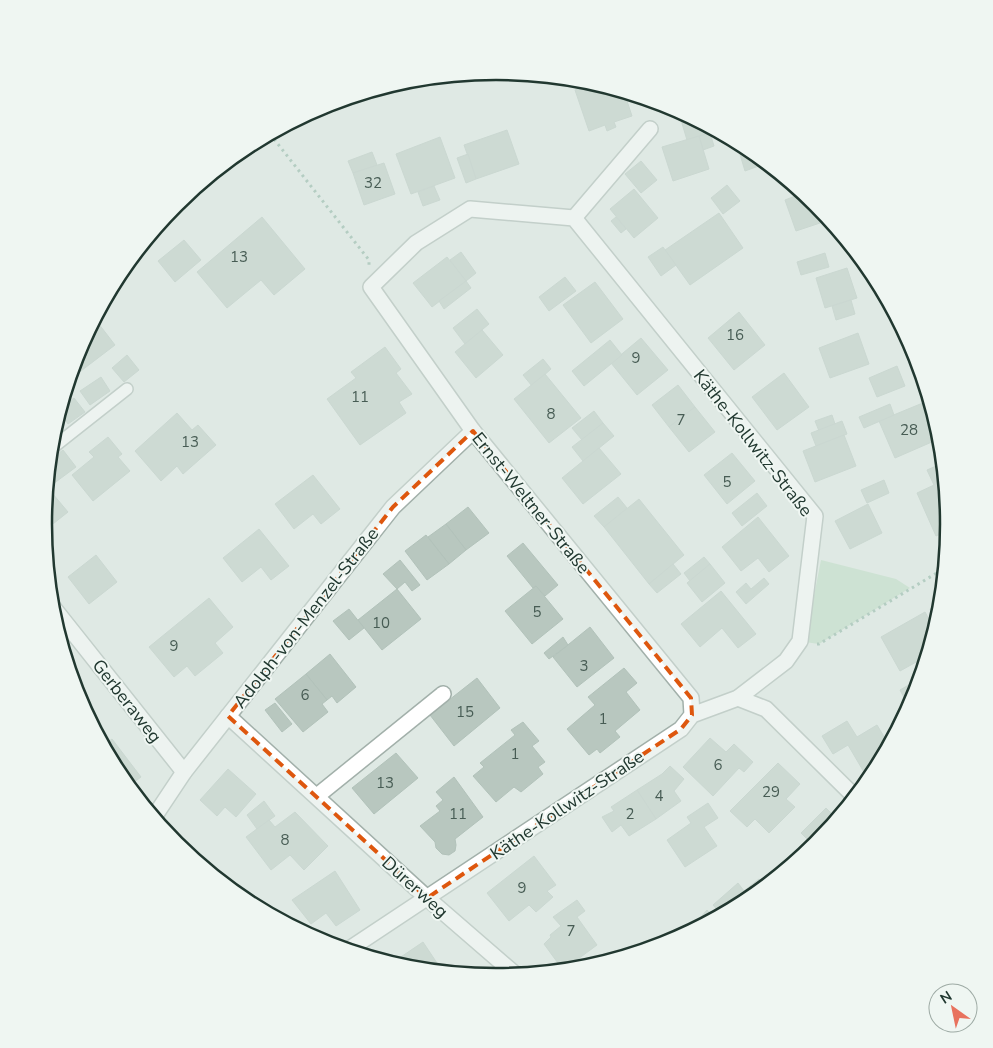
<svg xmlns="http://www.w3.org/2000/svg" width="993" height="1048" viewBox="0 0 993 1048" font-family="'Nunito Sans',sans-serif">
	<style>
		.green { fill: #b9d9be }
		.building { fill: #b8c7bf; stroke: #b2c2ba }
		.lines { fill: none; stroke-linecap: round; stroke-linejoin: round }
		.service-casing { stroke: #a2b0aa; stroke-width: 14 }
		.minor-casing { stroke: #a2b0aa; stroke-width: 18 }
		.path { stroke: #82ab9a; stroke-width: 3; stroke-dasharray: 2.5 4; stroke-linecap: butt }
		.service { stroke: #fff; stroke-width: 11 }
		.minor { stroke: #fff; stroke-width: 15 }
		.marked { fill: none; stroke: #de570e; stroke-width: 4; stroke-dasharray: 10 6; stroke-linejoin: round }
		.labels { text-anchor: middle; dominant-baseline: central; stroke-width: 4; stroke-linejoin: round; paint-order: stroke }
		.number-label { font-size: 15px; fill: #475c54 }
		.street-label { font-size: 18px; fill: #213830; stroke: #eff6f2 }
		.rim { fill: none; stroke: #213830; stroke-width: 2.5 }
	</style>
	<rect width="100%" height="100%" fill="#dfe9e4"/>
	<polygon class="green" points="821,560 896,579 910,588 819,644 805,642"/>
	<g class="building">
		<polygon points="595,83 624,92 632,116 614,122 616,127 607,131 605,125 589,131 575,90"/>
		<polygon points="690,117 708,126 710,133 687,140 681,120"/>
		<polygon points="507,130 519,164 476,179 464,145"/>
		<polygon points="710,133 714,146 703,150 699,136"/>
		<polygon points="699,136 709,169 673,181 662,147"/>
		<polygon points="440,137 455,178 411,194 396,154"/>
		<polygon points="736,141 748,148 767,163 745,171"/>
		<polygon points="372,152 377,165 353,173 348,161"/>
		<polygon points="468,154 476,179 466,183 457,158"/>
		<polygon points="641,161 657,180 641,193 625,174"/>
		<polygon points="384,163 395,194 364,205 353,173"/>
		<polygon points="727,185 740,201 723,214 711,198"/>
		<polygon points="434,186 440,200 423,206 418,192"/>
		<polygon points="634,189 658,218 634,238 610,209"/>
		<polygon points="803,193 823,211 826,221 796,231 785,200"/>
		<polygon points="719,213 743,248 690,285 665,250"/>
		<polygon points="262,217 305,269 274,295 261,280 227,308 197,272"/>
		<polygon points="616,217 626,229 621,233 611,221"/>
		<polygon points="184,240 201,260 175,282 158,261"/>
		<polygon points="663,247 676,265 661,276 648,257"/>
		<polygon points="461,252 476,273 466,281 450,260"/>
		<polygon points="825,253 829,267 801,275 797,262"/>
		<polygon points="447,257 466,281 432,307 413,283"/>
		<polygon points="847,268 857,298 825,308 816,278"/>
		<polygon points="565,277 576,291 549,311 539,297"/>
		<polygon points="466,281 471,288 444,309 439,301"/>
		<polygon points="595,282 623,319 591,343 563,305"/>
		<polygon points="851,300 855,314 836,320 832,306"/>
		<polygon points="477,309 489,324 465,344 453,328"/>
		<polygon points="739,312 765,345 734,370 708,338"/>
		<polygon points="95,319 115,345 73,377 71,374 78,350"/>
		<polygon points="482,330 503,355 476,378 455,352"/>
		<polygon points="858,333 869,364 830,378 819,348"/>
		<polygon points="641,338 668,370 637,395 611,363"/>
		<polygon points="610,340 622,355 584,386 572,371"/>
		<polygon points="385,347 401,369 396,373 412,394 399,402 406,413 360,445 327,399 356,378 351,372"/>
		<polygon points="127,355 139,370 124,382 112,368"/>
		<polygon points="543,359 551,369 532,386 523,375"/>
		<polygon points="897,366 905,386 877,397 869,378"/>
		<polygon points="784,373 809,407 777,430 752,397"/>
		<polygon points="545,374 581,418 549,443 514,399"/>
		<polygon points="101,377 110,391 90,405 80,391"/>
		<polygon points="678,385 695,407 669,427 652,405"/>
		<polygon points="74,398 85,412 68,424 60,412 61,408"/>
		<polygon points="930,400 941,438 895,458 879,421"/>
		<polygon points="890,404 894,415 864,428 859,417"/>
		<polygon points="695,407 715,432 689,452 669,427"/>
		<polygon points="594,411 603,423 582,440 572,428"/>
		<polygon points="177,413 192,430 198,425 216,445 183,474 177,466 161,481 135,451"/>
		<polygon points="832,415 835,424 819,431 815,421"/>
		<polygon points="842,421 847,434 816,446 811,433"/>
		<polygon points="603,423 614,436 583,461 572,447"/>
		<polygon points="844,435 856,466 815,482 803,451"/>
		<polygon points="108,437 122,454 118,457 130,471 93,501 72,475 94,457 89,452"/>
		<polygon points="599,448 621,474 583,504 562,478"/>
		<polygon points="63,450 76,467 49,487 48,484 50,460"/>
		<polygon points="732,453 755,481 727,504 704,475"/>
		<polygon points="943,463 949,524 949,530 936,536 917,493 934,485 927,470"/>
		<polygon points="313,475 340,509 321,524 313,514 294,529 275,504"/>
		<polygon points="884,480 889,493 867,503 861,490"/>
		<polygon points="47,487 68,512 44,531 44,524"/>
		<polygon points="757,493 767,506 742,526 732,513"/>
		<polygon points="618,497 627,508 604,527 594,516"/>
		<polygon points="639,499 684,555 649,584 604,527"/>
		<polygon points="868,504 882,533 850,549 835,521"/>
		<polygon points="468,507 489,533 466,550 446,524"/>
		<polygon points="758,517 789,556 769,572 758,558 741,571 722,547"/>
		<polygon points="446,524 466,550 449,564 428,537"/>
		<polygon points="259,529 289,566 271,580 261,567 242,582 223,558"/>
		<polygon points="426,535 449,564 427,580 405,551"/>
		<polygon points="523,543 558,585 545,596 536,586 533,588 507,556"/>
		<polygon points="96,555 117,582 89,604 68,577"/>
		<polygon points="704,557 710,564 690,581 684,573"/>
		<polygon points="400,560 420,585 412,591 405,582 397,589 383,574"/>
		<polygon points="673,564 681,574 657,593 649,584"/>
		<polygon points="710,564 725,583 702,602 687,583"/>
		<polygon points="764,578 769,584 746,604 736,592 746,583 751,589"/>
		<polygon points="536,586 563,619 532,644 505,611"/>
		<polygon points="397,589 421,619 382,650 358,620"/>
		<polygon points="721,591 756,634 738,648 722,628 700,647 681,624"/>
		<polygon points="209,598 233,627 215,643 223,653 195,676 187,666 174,677 149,647"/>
		<polygon points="941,603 940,613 938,622 930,609"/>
		<polygon points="349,609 364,628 349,640 333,621"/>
		<polygon points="925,612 935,630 927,656 900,671 881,637"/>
		<polygon points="590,627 614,658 577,687 553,657"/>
		<polygon points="563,637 568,645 549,659 544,653"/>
		<polygon points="330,654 356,687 337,703 332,696 327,700 306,674"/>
		<polygon points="624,668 637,683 626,692 640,710 615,731 620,737 600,753 597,749 589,755 567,729 595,705 588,697"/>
		<polygon points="306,674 327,700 322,704 328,712 303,732 275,699"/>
		<polygon points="477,678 500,708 454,746 430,715"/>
		<polygon points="921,678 915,698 912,703 908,705 900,690"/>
		<polygon points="275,703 292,724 282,732 265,710"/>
		<polygon points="847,721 857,737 877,725 889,745 873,776 868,779 848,745 833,754 822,736"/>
		<polygon points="523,722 539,741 532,746 545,762 538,767 543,774 521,792 514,787 496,802 473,776 484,767 480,763 515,735 511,730"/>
		<polygon points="710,738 726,752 734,744 753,762 744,772 739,768 713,796 683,767"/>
		<polygon points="112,739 141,777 129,786 120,775 104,745"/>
		<polygon points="396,753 418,778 374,814 352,788"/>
		<polygon points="778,763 800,784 786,799 795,807 769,833 755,819 747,827 730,811"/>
		<polygon points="670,766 684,779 674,791 681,801 656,819 637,790 662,774"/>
		<polygon points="228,769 256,794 236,817 225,807 217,816 200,800"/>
		<polygon points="454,777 483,817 455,839 456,845 455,851 449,855 442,854 436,848 435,842 420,826 440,811 436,806 443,800 436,792"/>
		<polygon points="637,790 656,819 629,836 621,825 612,832 602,817 614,811 611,807"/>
		<polygon points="264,801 275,816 257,829 247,815"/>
		<polygon points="708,803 718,818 704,827 717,846 685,867 667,840 691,823 687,817"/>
		<polygon points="826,808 837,819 814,846 801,833"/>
		<polygon points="295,812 328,846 304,870 290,855 271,870 246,837 269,820 275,827"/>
		<polygon points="534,856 556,885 547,891 553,897 536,912 529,905 509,921 487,893"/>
		<polygon points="335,871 360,910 336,926 326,913 311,924 292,900"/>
		<polygon points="759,879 765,886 748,901 722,915 713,905 738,883 744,891"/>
		<polygon points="577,900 585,911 577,917 597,945 563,970 544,944 551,937 550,935 561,926 553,917"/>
		<polygon points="707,910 714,918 706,923 700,918"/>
		<polygon points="654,939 659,946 641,951"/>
		<polygon points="423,942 439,966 433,970 408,968 392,963"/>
	</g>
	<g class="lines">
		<defs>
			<polyline id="service" points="51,449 127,389"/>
			<g id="minor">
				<polyline points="574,218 650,129"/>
				<polyline points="52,606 184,772"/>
				<polyline points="738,698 766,709 855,797"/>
				<polyline points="228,716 427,898 516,975"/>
				<polyline points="317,796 443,694"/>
				<polyline points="154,817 184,772 393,507 473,431"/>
				<polyline points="348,950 681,729 692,715 738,698 786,661 800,641 815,516 574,218 470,209 416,243 371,287 473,431 691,698 692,715"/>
			</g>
		</defs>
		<use href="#service" class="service-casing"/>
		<use href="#minor" class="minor-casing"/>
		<g class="path">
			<polyline points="270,134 369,260 369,265"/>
			<polyline points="817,644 819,644 945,568"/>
		</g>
		<use href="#service" class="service"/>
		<use href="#minor" class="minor"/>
	</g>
	<path d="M0 0H993V1048H0ZM473 431 691 698 692 715 681 729 427 898 228 716 393 507Z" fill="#dfe9e4" fill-opacity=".55" fill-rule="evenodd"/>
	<path class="marked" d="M473 431 691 698 692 715 681 729 427 898 228 716 393 507Z"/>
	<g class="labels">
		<g class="number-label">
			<text x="373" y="183">32</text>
			<text x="239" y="257">13</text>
			<text x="735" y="335">16</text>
			<text x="636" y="358">9</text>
			<text x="360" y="397">11</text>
			<text x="551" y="414">8</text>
			<text x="681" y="420">7</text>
			<text x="909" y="430">28</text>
			<text x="190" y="442">13</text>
			<text x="727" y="482">5</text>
			<text x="537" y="612">5</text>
			<text x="381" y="623">10</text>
			<text x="174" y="646">9</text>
			<text x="584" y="666">3</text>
			<text x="305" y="695">6</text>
			<text x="465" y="712">15</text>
			<text x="603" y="719">1</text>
			<text x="515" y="754">1</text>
			<text x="718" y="765">6</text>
			<text x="385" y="783">13</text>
			<text x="771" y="792">29</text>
			<text x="659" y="796">4</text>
			<text x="458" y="814">11</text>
			<text x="630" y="814">2</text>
			<text x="285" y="840">8</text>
			<text x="522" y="888">9</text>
			<text x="571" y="931">7</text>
		</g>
		<g class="street-label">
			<text transform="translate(753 443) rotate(52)">Käthe-Kollwitz-Straße</text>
			<text transform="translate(531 503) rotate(51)">Ernst-Weltner-Straße</text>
			<text transform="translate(306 618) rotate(-52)">Adolph-von-Menzel-Straße</text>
			<text transform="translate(127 701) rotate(52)">Gerberaweg</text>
			<text transform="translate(567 805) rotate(-34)">Käthe-Kollwitz-Straße</text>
			<text transform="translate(415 887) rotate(42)">Dürerweg</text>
		</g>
	</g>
	<path d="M0 0H993V1048H0ZM52 524a444 444 0 1 1 888 0a444 444 0 1 1-888 0Z" fill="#eff6f2" fill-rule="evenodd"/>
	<path class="rim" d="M52 524a444 444 0 1 1 888 0a444 444 0 1 1-888 0Z"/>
	<g transform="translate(953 1008) rotate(327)"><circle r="24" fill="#eff6f2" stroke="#9daaa4"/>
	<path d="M0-4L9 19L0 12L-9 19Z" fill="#e8725e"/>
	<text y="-8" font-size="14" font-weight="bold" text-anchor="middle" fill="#213830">N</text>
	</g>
</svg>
